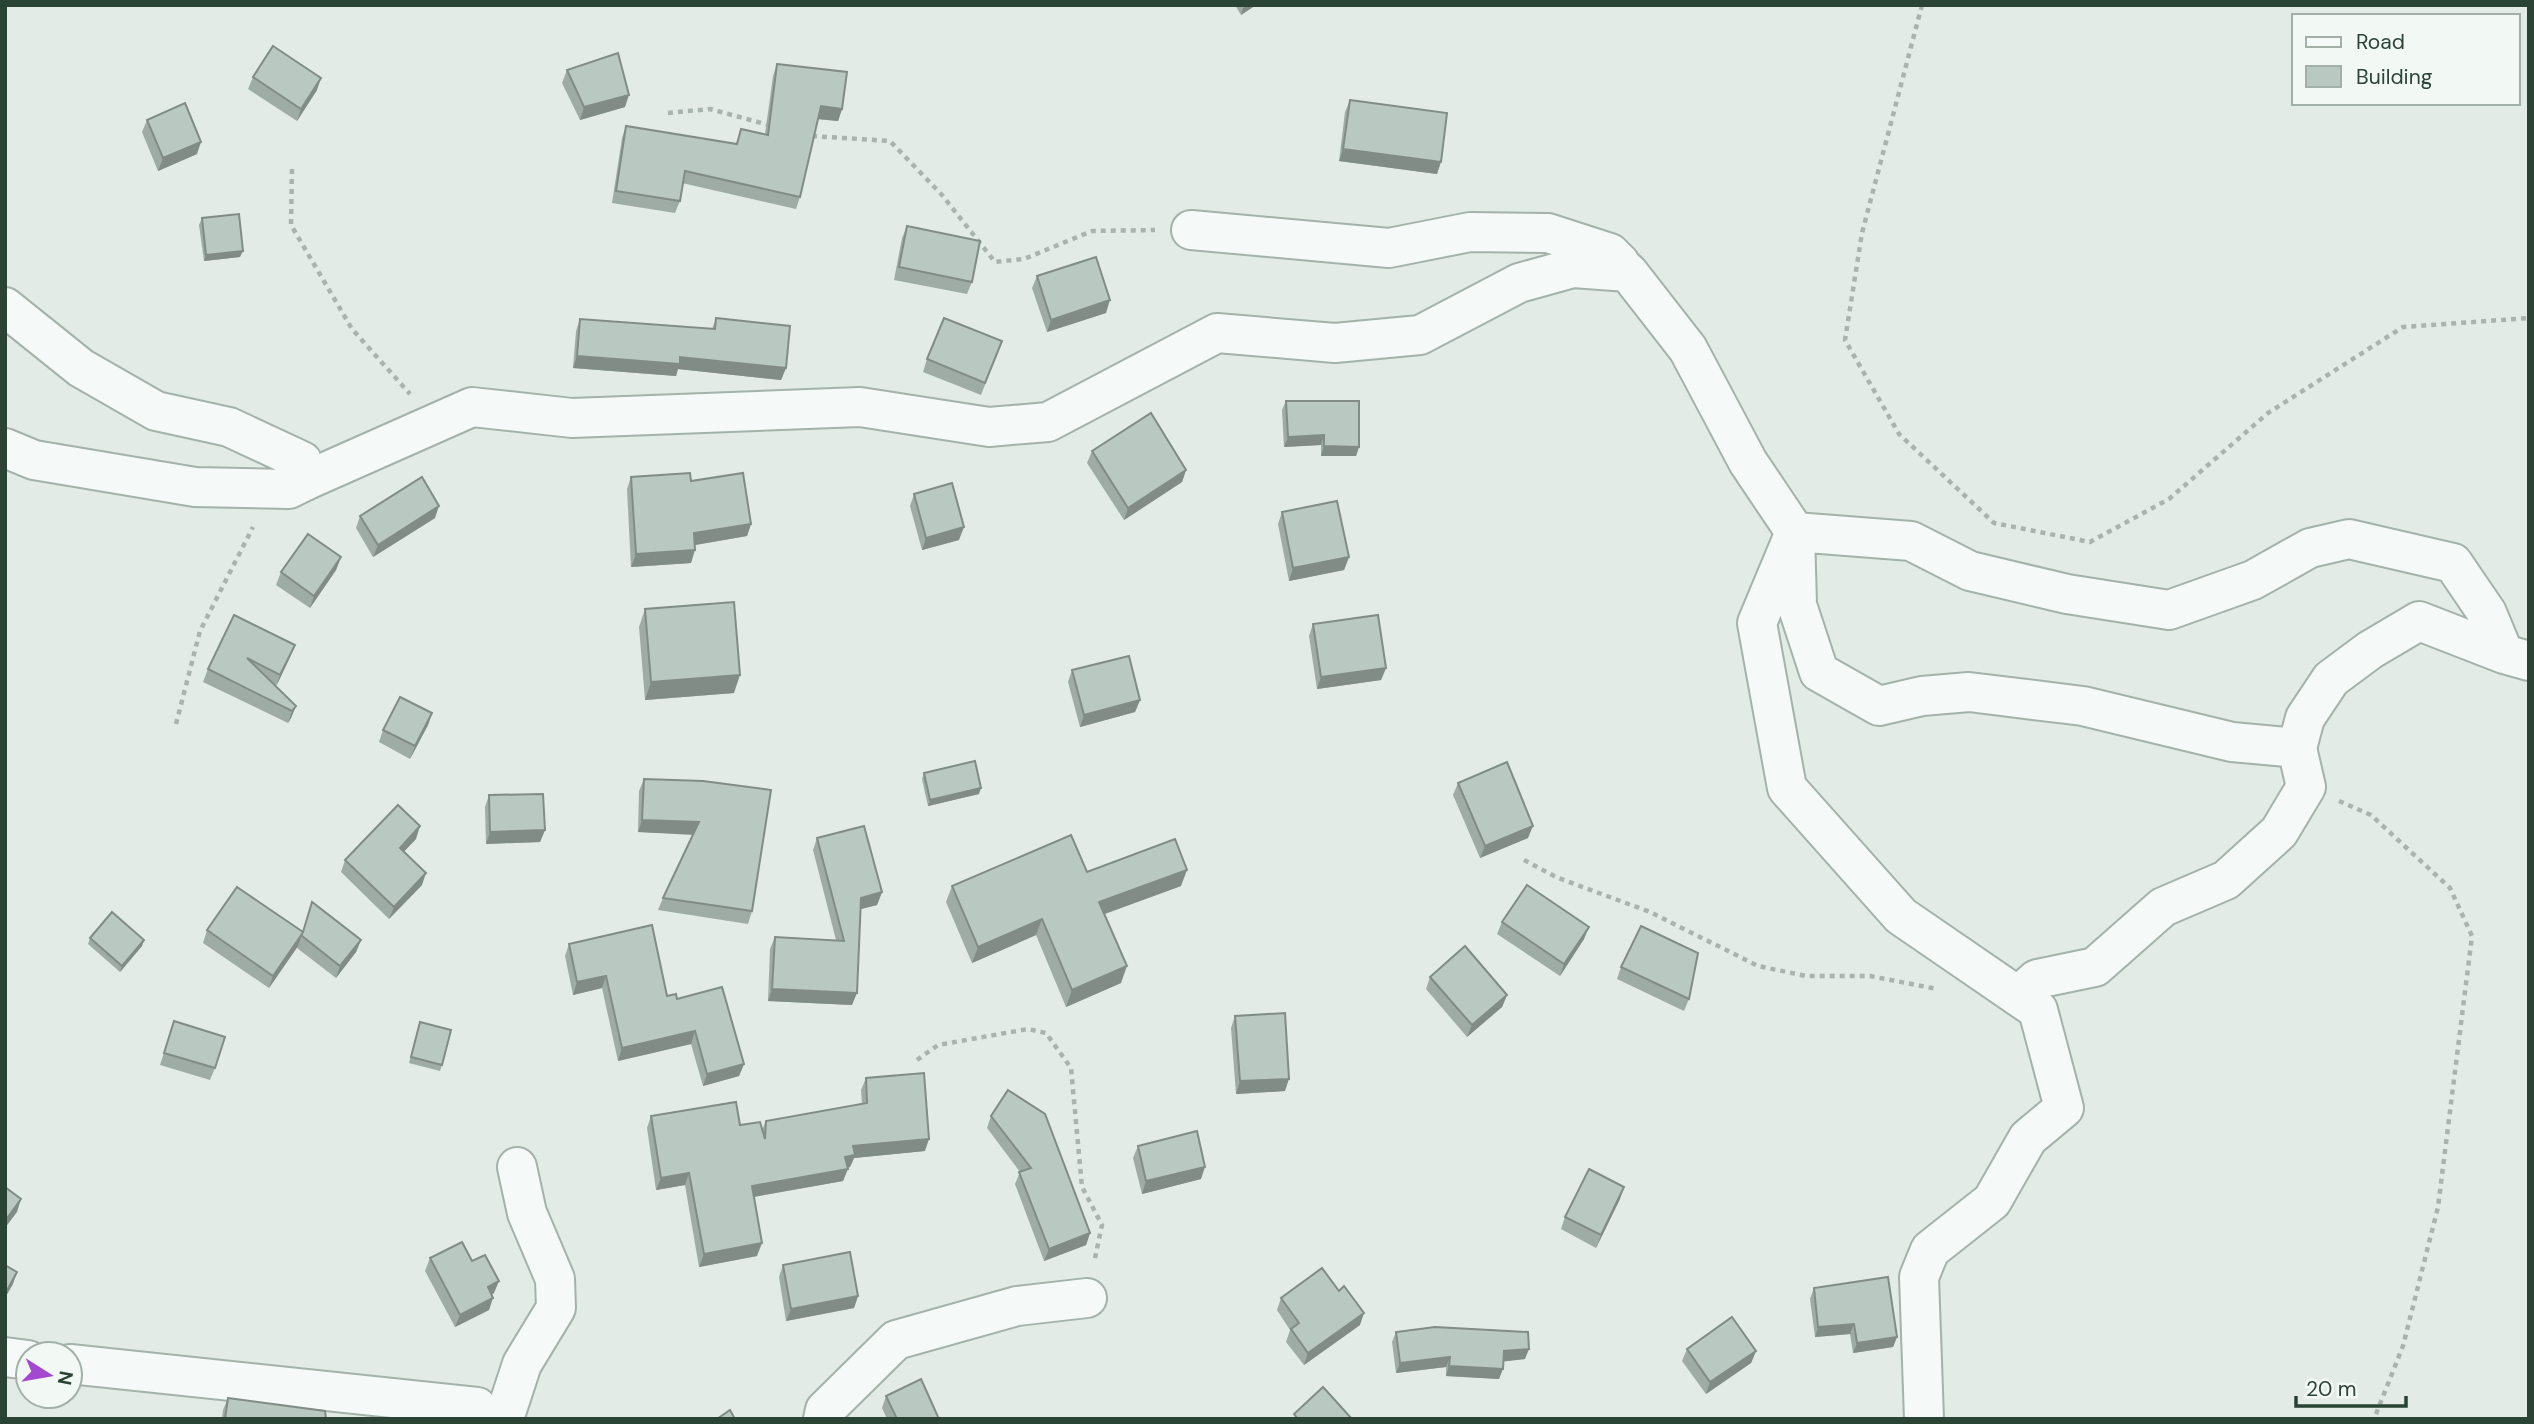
<svg xmlns="http://www.w3.org/2000/svg" width="2534" height="1424" viewBox="0 0 2534 1424" font-family="'DM Sans',sans-serif">
	<style>
		.lines { fill: none; stroke-linecap: round; stroke-linejoin: round }
		.minor-casing { stroke: #a3b2aa; stroke-width: 42 }
		.path { stroke: #a8b4ad; stroke-width: 4.5; stroke-dasharray: 5 5; stroke-linecap: butt }
		.minor { stroke: #f5f9f7; stroke-width: 38 }
		.wall { fill: #9faca5 }
		.shaded-wall { fill: #828c86 }
		.building { fill: #b9c8c0; stroke: #828c86; stroke-width: 2 }
	</style>
	<rect width="100%" height="100%" fill="#e2ebe6"/>
	<g class="lines">
		<defs>
			<g id="minor">
				<polyline points="1191,230 1389,248 1470,232 1548,233 1610,253 1620,263"/>
				<polyline points="5,307 81,368 156,411 229,427 302,461 305,481 289,489 195,487 34,460 5,448"/>
				<polyline points="305,481 472,407 572,418 860,407 989,427 1048,422 1217,333 1335,343 1420,335 1519,283 1573,268 1628,272 1688,349 1748,462 1795,532 1757,623 1787,788 1901,916 2038,1010 2064,1108 2028,1138 1992,1201 1930,1250 1919,1277 1924,1419"/>
				<polyline points="2504,654 2419,621 2370,650 2331,679 2305,718 2297,748 2232,742 2083,706 1969,692 1922,696 1879,706 1819,672 1797,605 1795,532 1911,541 1970,571 2067,594 2169,610 2253,580 2310,548 2349,539 2453,563 2487,613 2504,654 2529,661"/>
				<polyline points="2018,996 2037,979 2095,967 2163,907 2226,880 2279,832 2306,787 2297,748"/>
				<polyline points="5,1357 28,1360"/>
				<polyline points="70,1364 477,1407 486,1419"/>
				<polyline points="504,1419 522,1364 556,1308 555,1279 527,1213 517,1167"/>
				<polyline points="823,1419 825,1410 896,1340 1017,1306 1087,1298"/>
			</g>
		</defs>
		<use href="#minor" class="minor-casing"/>
		<g class="path">
			<polyline points="1922,5 1862,233 1845,340 1899,434 1994,523 2090,542 2169,499 2268,413 2403,327 2529,318"/>
			<polyline points="668,113 710,109 769,125"/>
			<polyline points="812,136 890,141 942,195 995,262 1024,259 1092,231 1155,230"/>
			<polyline points="292,169 291,225 352,329 410,394"/>
			<polyline points="176,724 200,631 253,527"/>
			<polyline points="2339,801 2371,815 2450,888 2472,936 2438,1207 2403,1346 2374,1419"/>
			<polyline points="1524,860 1556,877 1650,912 1758,966 1806,976 1870,976 1937,989"/>
			<polyline points="917,1060 938,1045 1028,1029 1046,1033 1071,1068 1082,1187 1102,1225 1094,1263"/>
		</g>
		<use href="#minor" class="minor"/>
	</g>
	<g class="wall">
		<polygon points="1235,5 1256,5 1241,15"/>
		<polygon points="777,64 842,109 838,121 818,119 800,197 796,209 682,183 680,201 675,213 612,203 622,138 626,126 736,144 741,129 765,134 773,76"/>
		<polygon points="567,70 625,107 580,120 562,83"/>
		<polygon points="253,77 317,90 297,121 248,89"/>
		<polygon points="1350,100 1437,174 1339,161 1345,112"/>
		<polygon points="147,120 197,154 158,171 142,132"/>
		<polygon points="202,218 240,257 204,261 199,225"/>
		<polygon points="907,226 972,282 967,294 894,280 902,238"/>
		<polygon points="1037,276 1106,313 1047,332 1032,288"/>
		<polygon points="716,318 786,368 781,380 678,369 676,376 573,368 576,331 580,319 712,329"/>
		<polygon points="997,354 981,395 923,372 927,359"/>
		<polygon points="1286,401 1359,447 1356,456 1321,456 1321,445 1284,447 1282,410"/>
		<polygon points="1092,451 1186,470 1182,482 1124,520 1087,463"/>
		<polygon points="631,477 751,524 747,536 695,545 691,563 631,567 627,489"/>
		<polygon points="914,494 959,540 922,550 910,506"/>
		<polygon points="1282,512 1349,557 1344,570 1289,581 1278,524"/>
		<polygon points="360,516 435,518 373,557 356,528"/>
		<polygon points="341,557 336,570 310,608 276,585 281,572"/>
		<polygon points="645,609 734,693 645,700 639,627"/>
		<polygon points="234,615 290,657 276,686 296,706 291,718 288,723 203,682 208,669"/>
		<polygon points="1313,624 1386,668 1381,680 1317,689 1309,636"/>
		<polygon points="1072,670 1140,700 1135,712 1080,727 1068,682"/>
		<polygon points="432,713 428,725 410,759 379,742 383,730"/>
		<polygon points="924,773 979,794 928,806 922,779"/>
		<polygon points="644,779 703,781 752,911 748,924 658,910 663,898 693,834 638,832 639,791"/>
		<polygon points="1458,783 1528,838 1480,858 1453,795"/>
		<polygon points="489,795 545,830 540,842 486,844 485,807"/>
		<polygon points="817,838 882,892 877,905 861,909 852,1005 768,1001 770,949 775,937 836,940 813,850"/>
		<polygon points="416,839 404,851 422,885 389,919 341,872 345,860"/>
		<polygon points="1087,872 1181,886 1105,914 1121,983 1066,1007 1036,935 972,963 946,902 952,886"/>
		<polygon points="1502,922 1584,939 1560,976 1497,934"/>
		<polygon points="207,930 302,932 361,940 356,952 336,978 297,948 298,946 269,988 203,943"/>
		<polygon points="90,938 142,946 120,972 88,944"/>
		<polygon points="569,944 667,996 677,999 744,1064 739,1076 703,1086 691,1044 618,1061 602,988 573,995 565,956"/>
		<polygon points="1621,967 1689,999 1684,1011 1617,979"/>
		<polygon points="1430,977 1507,995 1502,1007 1467,1037 1426,989"/>
		<polygon points="1235,1016 1285,1091 1236,1094 1231,1028"/>
		<polygon points="174,1021 215,1068 210,1080 160,1065"/>
		<polygon points="420,1022 442,1065 440,1071 409,1063"/>
		<polygon points="866,1078 925,1151 854,1158 850,1167 847,1168 843,1181 754,1197 757,1256 699,1267 685,1185 656,1190 647,1128 651,1116 740,1125 762,1130 766,1121 862,1104 861,1090"/>
		<polygon points="991,1116 1090,1233 1086,1245 1044,1261 1015,1184 1020,1172 987,1128"/>
		<polygon points="1138,1146 1201,1179 1142,1194 1133,1158"/>
		<polygon points="1620,1199 1596,1248 1561,1229 1565,1217"/>
		<polygon points="430,1258 472,1261 494,1293 491,1295 489,1310 455,1327 425,1271"/>
		<polygon points="783,1265 858,1296 854,1308 786,1321 779,1277"/>
		<polygon points="1814,1288 1897,1337 1893,1347 1853,1353 1850,1334 1815,1337 1810,1299"/>
		<polygon points="1281,1298 1360,1325 1304,1365 1286,1342 1290,1330 1277,1310"/>
		<polygon points="1396,1332 1525,1359 1503,1361 1499,1379 1446,1376 1446,1367 1396,1373 1392,1342"/>
		<polygon points="1687,1349 1756,1351 1751,1363 1706,1394 1682,1361"/>
		<polygon points="886,1396 939,1419 887,1419 882,1408"/>
		<polygon points="228,1398 326,1419 222,1419 223,1410"/>
	</g>
	<g class="shaded-wall">
		<polygon points="1248,5 1256,5 1241,15 1243,8"/>
		<polygon points="321,78 317,90 297,121 301,109"/>
		<polygon points="629,95 625,107 580,120 584,107"/>
		<polygon points="821,106 842,109 838,121 817,119"/>
		<polygon points="201,142 197,154 158,171 163,158"/>
		<polygon points="1343,149 1441,162 1437,174 1339,161"/>
		<polygon points="243,251 240,257 204,261 206,255"/>
		<polygon points="1110,300 1106,313 1047,332 1051,320"/>
		<polygon points="577,356 680,357 786,368 781,380 678,369 676,376 573,368"/>
		<polygon points="1324,435 1321,445 1284,447 1288,437"/>
		<polygon points="1324,446 1359,447 1356,456 1321,456"/>
		<polygon points="1186,470 1182,482 1124,520 1128,508"/>
		<polygon points="439,506 435,518 373,557 378,545"/>
		<polygon points="751,524 747,536 689,546 694,533"/>
		<polygon points="964,527 959,540 922,550 926,538"/>
		<polygon points="695,550 691,563 631,567 636,554"/>
		<polygon points="341,557 336,570 310,608 314,596"/>
		<polygon points="1349,557 1344,570 1289,581 1293,568"/>
		<polygon points="295,645 290,657 276,687 280,675"/>
		<polygon points="1386,668 1381,680 1317,689 1321,677"/>
		<polygon points="740,675 734,693 645,700 651,682"/>
		<polygon points="1140,700 1135,712 1080,727 1084,715"/>
		<polygon points="296,706 291,718 288,723 292,711"/>
		<polygon points="432,713 428,725 410,759 415,746"/>
		<polygon points="981,788 979,794 928,806 930,800"/>
		<polygon points="642,820 699,822 695,835 638,832"/>
		<polygon points="420,826 416,839 396,860 400,848"/>
		<polygon points="1533,826 1528,838 1480,858 1485,846"/>
		<polygon points="545,830 540,842 486,844 490,832"/>
		<polygon points="1187,870 1181,886 1093,918 1099,902"/>
		<polygon points="426,873 422,885 389,919 394,907"/>
		<polygon points="882,892 877,905 857,910 861,898"/>
		<polygon points="1042,919 1036,935 972,963 978,947"/>
		<polygon points="1589,927 1584,939 1560,976 1564,964"/>
		<polygon points="302,934 298,946 269,988 273,976"/>
		<polygon points="144,940 142,946 120,972 122,966"/>
		<polygon points="361,940 356,952 336,978 340,966"/>
		<polygon points="1127,966 1121,983 1066,1007 1072,990"/>
		<polygon points="606,976 602,988 573,995 577,982"/>
		<polygon points="772,989 857,993 852,1005 768,1001"/>
		<polygon points="1507,995 1502,1007 1467,1037 1472,1025"/>
		<polygon points="695,1031 691,1044 618,1061 622,1048"/>
		<polygon points="744,1064 739,1076 703,1086 707,1074"/>
		<polygon points="1289,1079 1285,1091 1236,1094 1240,1081"/>
		<polygon points="929,1139 925,1151 854,1158 850,1167 841,1169 845,1157 853,1146"/>
		<polygon points="1205,1167 1201,1179 1142,1194 1146,1181"/>
		<polygon points="848,1169 843,1181 747,1198 752,1186"/>
		<polygon points="689,1173 685,1185 656,1190 661,1178"/>
		<polygon points="1624,1187 1620,1199 1596,1248 1601,1235"/>
		<polygon points="21,1199 17,1212 5,1228 5,1221"/>
		<polygon points="1090,1233 1086,1245 1044,1261 1049,1249"/>
		<polygon points="762,1243 757,1256 699,1267 704,1254"/>
		<polygon points="17,1272 13,1284 5,1298 5,1294"/>
		<polygon points="499,1281 494,1293 483,1299 488,1287"/>
		<polygon points="858,1296 854,1308 786,1321 791,1309"/>
		<polygon points="493,1298 489,1310 455,1327 460,1315"/>
		<polygon points="1364,1313 1360,1325 1304,1365 1308,1353"/>
		<polygon points="1854,1324 1850,1334 1815,1337 1818,1327"/>
		<polygon points="1897,1337 1893,1347 1853,1353 1857,1343"/>
		<polygon points="1529,1349 1525,1359 1500,1362 1504,1351"/>
		<polygon points="1756,1351 1751,1363 1706,1394 1710,1382"/>
		<polygon points="1450,1357 1446,1367 1396,1373 1400,1363"/>
		<polygon points="1449,1366 1503,1369 1499,1379 1446,1376"/>
	</g>
	<g class="building">
		<polygon points="273,46 321,78 301,109 253,77"/>
		<polygon points="618,53 629,95 584,107 567,70"/>
		<polygon points="777,64 847,72 842,109 821,106 800,197 685,171 680,201 616,191 626,126 737,144 741,129 768,135"/>
		<polygon points="1350,100 1447,113 1441,162 1343,149"/>
		<polygon points="185,103 201,142 163,158 147,120"/>
		<polygon points="239,214 243,251 206,255 202,218"/>
		<polygon points="907,226 980,241 972,282 899,267"/>
		<polygon points="1096,257 1110,300 1051,320 1037,276"/>
		<polygon points="716,318 790,326 786,368 680,357 680,364 577,356 580,319 715,329"/>
		<polygon points="944,318 1002,341 985,383 927,359"/>
		<polygon points="1286,401 1359,401 1359,447 1324,446 1324,435 1288,437"/>
		<polygon points="1151,413 1186,470 1128,508 1092,451"/>
		<polygon points="690,473 691,481 743,473 751,524 694,533 695,550 636,554 631,477"/>
		<polygon points="422,477 439,506 378,545 360,516"/>
		<polygon points="952,483 964,527 926,538 914,494"/>
		<polygon points="1337,501 1349,557 1293,568 1282,512"/>
		<polygon points="308,534 341,557 314,596 281,572"/>
		<polygon points="734,602 740,675 651,682 645,609"/>
		<polygon points="234,615 295,645 280,675 247,658 296,706 292,711 208,669"/>
		<polygon points="1378,615 1386,668 1321,677 1313,624"/>
		<polygon points="1129,656 1140,700 1084,715 1072,670"/>
		<polygon points="400,697 432,713 415,746 383,730"/>
		<polygon points="975,761 981,788 930,800 924,773"/>
		<polygon points="1507,762 1533,826 1485,846 1458,783"/>
		<polygon points="644,779 703,781 771,790 752,911 663,898 699,822 642,820"/>
		<polygon points="543,794 545,830 490,832 489,795"/>
		<polygon points="398,805 420,826 400,848 426,873 394,907 345,860"/>
		<polygon points="864,826 882,892 861,898 857,993 772,989 775,937 844,941 817,838"/>
		<polygon points="1071,835 1087,872 1175,839 1187,870 1099,902 1127,966 1072,990 1042,919 978,947 952,886"/>
		<polygon points="1527,885 1589,927 1564,964 1502,922"/>
		<polygon points="237,887 303,932 312,902 361,940 340,966 302,936 302,934 273,976 207,930"/>
		<polygon points="112,912 144,940 122,966 90,938"/>
		<polygon points="652,925 667,996 676,994 677,999 722,987 744,1064 707,1074 695,1031 622,1048 606,976 577,982 569,944"/>
		<polygon points="1641,926 1698,953 1689,999 1621,967"/>
		<polygon points="1465,946 1507,995 1472,1025 1430,977"/>
		<polygon points="1285,1013 1289,1079 1240,1081 1235,1016"/>
		<polygon points="174,1021 225,1037 215,1068 164,1053"/>
		<polygon points="420,1022 451,1030 442,1065 411,1057"/>
		<polygon points="924,1073 929,1139 853,1146 855,1155 845,1157 848,1169 752,1186 762,1243 704,1254 689,1173 661,1178 651,1116 736,1102 740,1125 760,1122 765,1139 766,1121 867,1103 866,1078"/>
		<polygon points="1008,1090 1045,1114 1090,1233 1049,1249 1019,1172 1031,1168 991,1116"/>
		<polygon points="1197,1131 1205,1167 1146,1181 1138,1146"/>
		<polygon points="1589,1169 1624,1187 1601,1235 1565,1217"/>
		<polygon points="5,1187 21,1199 5,1221"/>
		<polygon points="462,1242 472,1261 485,1255 499,1281 488,1287 493,1298 460,1315 430,1258"/>
		<polygon points="850,1252 858,1296 791,1309 783,1265"/>
		<polygon points="5,1265 17,1272 5,1294"/>
		<polygon points="1322,1268 1339,1291 1344,1286 1364,1313 1308,1353 1291,1329 1299,1323 1281,1298"/>
		<polygon points="1888,1277 1897,1337 1857,1343 1854,1324 1818,1327 1814,1288"/>
		<polygon points="1732,1317 1756,1351 1710,1382 1687,1349"/>
		<polygon points="1435,1327 1528,1332 1529,1349 1504,1351 1503,1369 1449,1366 1450,1357 1400,1363 1396,1332"/>
		<polygon points="921,1379 939,1419 897,1419 886,1396"/>
		<polygon points="1323,1387 1352,1419 1298,1419 1294,1414"/>
		<polygon points="228,1398 325,1411 326,1419 225,1419"/>
		<polygon points="730,1410 735,1419 717,1419"/>
	</g>
	<rect width="2534" height="1424" fill="none" stroke="#2a4335" stroke-width="14"/>
	<rect x="2292" y="14" width="228" height="91" fill="#f2f8f4" stroke="#a2b0a8" stroke-width="2"/>
	<rect x="2306" y="37" width="35" height="10" fill="#f5f9f7" stroke="#a2b0a8" stroke-width="2"/>
	<text x="2356" y="49" font-size="21" fill="#2a4335">Road</text>
	<rect x="2306" y="66" width="35" height="21" fill="#b9c8c0" stroke="#a2b0a8" stroke-width="2"/>
	<text x="2356" y="84" font-size="21" fill="#2a4335">Building</text>
	<g transform="translate(49 1375) rotate(101)"><circle r="33" fill="#f2f8f4" stroke="#a2b0a8" stroke-width="2"/>
	<path d="M0-5L12 26L0 18L-12 26Z" fill="#a448cf"/>
	<text y="-10" font-size="19" font-weight="bold" text-anchor="middle" fill="#2a4335">N</text>
	</g>
	<path d="M2296 1396v10h110v-10" fill="none" stroke="#2a4335" stroke-width="3.5"/>
	<text x="2306" y="1396" font-size="21" fill="#2a4335" stroke="#f2f8f4" stroke-width="5" paint-order="stroke">20 m</text>
</svg>
